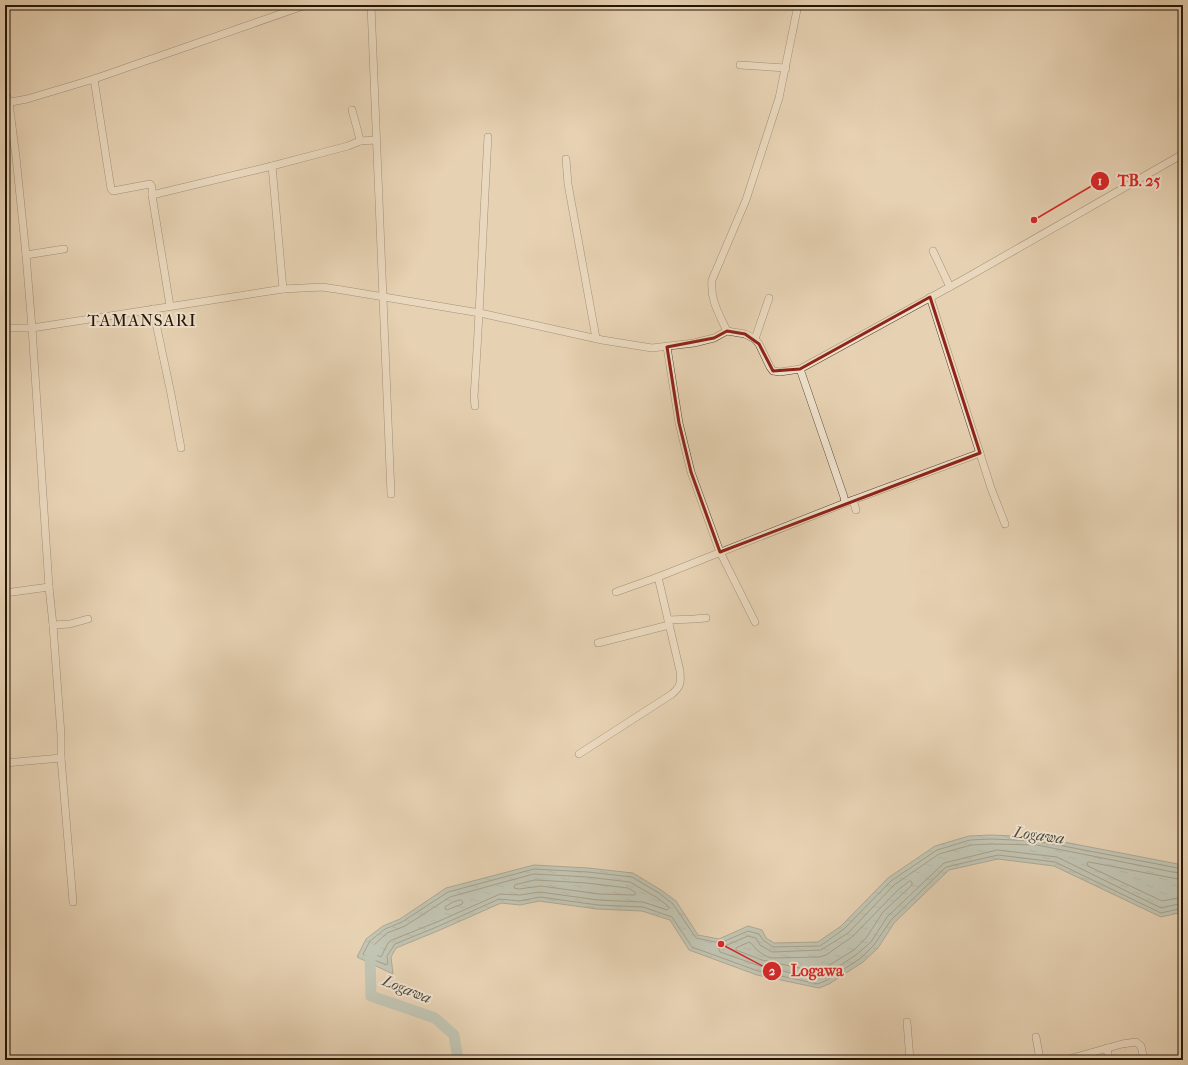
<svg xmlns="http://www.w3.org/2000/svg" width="1188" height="1065" viewBox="0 0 1188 1065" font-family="'IM FELL French Canon',serif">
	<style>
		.water { fill: url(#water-ripples); stroke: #69756e }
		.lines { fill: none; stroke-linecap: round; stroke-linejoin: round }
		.shore { stroke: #5e655c; stroke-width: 1 }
		.river { stroke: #98b5b4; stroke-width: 11 }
		.street-casing { stroke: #544430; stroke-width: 8 }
		.street { stroke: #efe1cd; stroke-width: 7 }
		.marked { fill: none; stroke: #8f2418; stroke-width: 3; stroke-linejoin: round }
		.labels { text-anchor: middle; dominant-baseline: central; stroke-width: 4; stroke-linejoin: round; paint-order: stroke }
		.water-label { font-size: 16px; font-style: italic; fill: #4c4d42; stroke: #efe1cd }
		.quarter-label { font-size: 17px; letter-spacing: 1px; fill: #231504; stroke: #efe1cd }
		.leader { fill: none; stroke: #d62828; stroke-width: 1.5 }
		.callout-dot { fill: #d62828; stroke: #efe1cd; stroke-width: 1.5 }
		.mark-label { font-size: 12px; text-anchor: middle; font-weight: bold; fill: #fff }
		.callout-label { font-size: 16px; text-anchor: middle; font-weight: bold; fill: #d62828; stroke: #efe1cd; stroke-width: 4; stroke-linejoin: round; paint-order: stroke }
	</style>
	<defs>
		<pattern id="water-ripples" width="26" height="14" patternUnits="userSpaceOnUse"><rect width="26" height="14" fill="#98b5b4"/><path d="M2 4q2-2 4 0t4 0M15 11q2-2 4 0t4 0" fill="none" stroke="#839b99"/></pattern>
	</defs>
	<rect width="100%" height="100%" fill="#e6d1b2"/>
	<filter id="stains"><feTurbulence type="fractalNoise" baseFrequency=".005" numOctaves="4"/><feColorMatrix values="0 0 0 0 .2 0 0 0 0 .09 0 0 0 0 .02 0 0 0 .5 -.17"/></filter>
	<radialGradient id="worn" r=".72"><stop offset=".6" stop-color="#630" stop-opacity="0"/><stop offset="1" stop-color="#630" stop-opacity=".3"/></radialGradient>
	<polygon class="water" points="991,835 1038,837 1183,865 1183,912 1161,917 1054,866 998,859 949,870 894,923 878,948 863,962 829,984 819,988 757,975 689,950 670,920 642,911 597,909 539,901 520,905 501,903 440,930 396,948 391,957 393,974 357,957 366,939 383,926 400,919 446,888 534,865 588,868 633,873 661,890 676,901 698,935 719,939 748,926 762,930 766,938 774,943 818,942 841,926 888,878 935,846 969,836"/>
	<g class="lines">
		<g class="shore">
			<polyline points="1183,869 1037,841 991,839 970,840 937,850 891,881 844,929 820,946 773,947 763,940 759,934 748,931 720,943 696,938 673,904 659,893 632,877 588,872 534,869 448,892 402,922 385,929 370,941 363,954 365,956 386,965 388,964 387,956 395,944 439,926 499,899 520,901 540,897 598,905 643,907 672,917 692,947 758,971 818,984 827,980 861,958 874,945 891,920 946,867 998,855 1055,862 1161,913 1183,908"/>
			<polygon points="534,874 587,877 630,882 656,897 668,906 669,908 667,910 643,902 598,900 540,892 520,895 500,894 437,922 392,940 388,943 381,957 370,952 374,945 387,933 405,926 450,897"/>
			<polyline points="1183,874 1037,845 992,844 971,845 939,854 894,885 848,933 821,950 772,952 760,945 756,938 748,936 720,948 719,950 720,952 760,966 818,979 825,976 857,954 871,942 887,917 944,863 997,850 1057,857 1161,908 1183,903"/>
			<polygon points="535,880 587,883 628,888 635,892 636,894 634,895 599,894 541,886 519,889 514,888 515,885"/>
			<polyline points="1183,880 1089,862 1087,863 1088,866 1162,901 1183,897"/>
			<path d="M910 881 912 882V885L883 912 866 938 854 950 818 972 762 960 736 950V948L749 942C753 944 753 946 756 949 760 953 765 956 771 958L819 957 826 955 852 937 898 890Z"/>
			<polygon points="461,900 463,902 462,904 447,910 445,909 445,907 453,902"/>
		</g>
		<polyline class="river" points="375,950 370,955 371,996 435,1018 454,1035 458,1060"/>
		<defs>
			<g id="street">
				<polyline points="371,5 391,494"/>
				<polyline points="740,65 786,68"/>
				<polyline points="94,79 111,189 113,191 150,184 152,187 152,195"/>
				<polyline points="5,91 9,103 16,157 26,255 32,328 49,587 53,625 61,735 61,758 5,763"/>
				<polyline points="5,103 27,99 94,79 306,5"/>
				<polyline points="352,110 358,132 360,141"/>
				<polyline points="566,159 568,184 596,338"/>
				<polyline points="272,166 283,289"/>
				<polyline points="933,251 950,287"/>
				<polyline points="26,255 64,249"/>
				<polyline points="930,297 991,488 1005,524"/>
				<polyline points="170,306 152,195 272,166 348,146 360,141 376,140"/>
				<polyline points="153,309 171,394 181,448"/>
				<polyline points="5,328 32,328 283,289 322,287 342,290 480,313 602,340 652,348 694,343 714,338 727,331 745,334 755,339 759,344 770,367 773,371 780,372 800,369 966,278 1183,154"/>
				<path d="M727 331C719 314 710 300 712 280L746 200 779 98 798 5"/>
				<polyline points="755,339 769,298"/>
				<polyline points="667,347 679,423 691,472 720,552 755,622"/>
				<path d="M475 406 474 397C480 311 483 224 488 137"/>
				<polyline points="853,500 856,510"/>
				<polyline points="845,503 980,453"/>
				<polyline points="616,592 658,577 845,503 844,497 800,369"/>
				<polyline points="5,593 49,587"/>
				<polyline points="668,620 694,619 706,618"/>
				<polyline points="53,625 70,624 88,619"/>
				<polyline points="598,643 669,625"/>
				<path d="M579 754 672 694C681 686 681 683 680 671L658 577"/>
				<polyline points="61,758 73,902"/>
				<polyline points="907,1022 910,1060"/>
				<polyline points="1036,1037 1040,1060"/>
				<polyline points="1107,1048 1109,1060"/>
				<polyline points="929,1060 938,1059"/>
				<polyline points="1065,1060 1122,1044 1136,1042 1141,1046 1144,1060"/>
			</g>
		</defs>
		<use href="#street" class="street-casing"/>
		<use href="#street" class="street"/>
	</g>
	<path d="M0 0H1188V1065H0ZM930 297 980 453 720 552 691 472 679 423 667 347 714 338 727 331 745 334 759 344 773 371 800 369Z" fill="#e6d1b2" fill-opacity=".55" fill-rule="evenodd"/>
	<path class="marked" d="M930 297 980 453 720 552 691 472 679 423 667 347 714 338 727 331 745 334 759 344 773 371 800 369Z"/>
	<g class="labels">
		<g class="water-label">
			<text transform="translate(1039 835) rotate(8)">Logawa</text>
			<text transform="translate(407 989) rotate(22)">Logawa</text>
		</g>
		<g class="quarter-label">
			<text x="142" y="320">TAMANSARI</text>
		</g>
	</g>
	<path class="leader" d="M1034 220L1100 181M721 944L772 971"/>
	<g class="callout-dot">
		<circle cx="1034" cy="220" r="4"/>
		<circle cx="721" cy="944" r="4"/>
		<circle cx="1100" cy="181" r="10"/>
		<circle cx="772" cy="971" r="10"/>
	</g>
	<g class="mark-label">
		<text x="1100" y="185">1</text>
		<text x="772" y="975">2</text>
	</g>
	<g class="callout-label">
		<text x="1139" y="186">TB. 25</text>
		<text x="817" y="976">Logawa</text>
	</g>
	<rect width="1188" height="1065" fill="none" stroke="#e6d1b2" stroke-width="20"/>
	<rect x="6" y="6" width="1176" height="1053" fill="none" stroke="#231504" stroke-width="2"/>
	<rect x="10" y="10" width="1168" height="1045" fill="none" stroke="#231504"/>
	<rect width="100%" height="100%" filter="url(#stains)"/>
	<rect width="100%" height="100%" fill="url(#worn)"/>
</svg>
